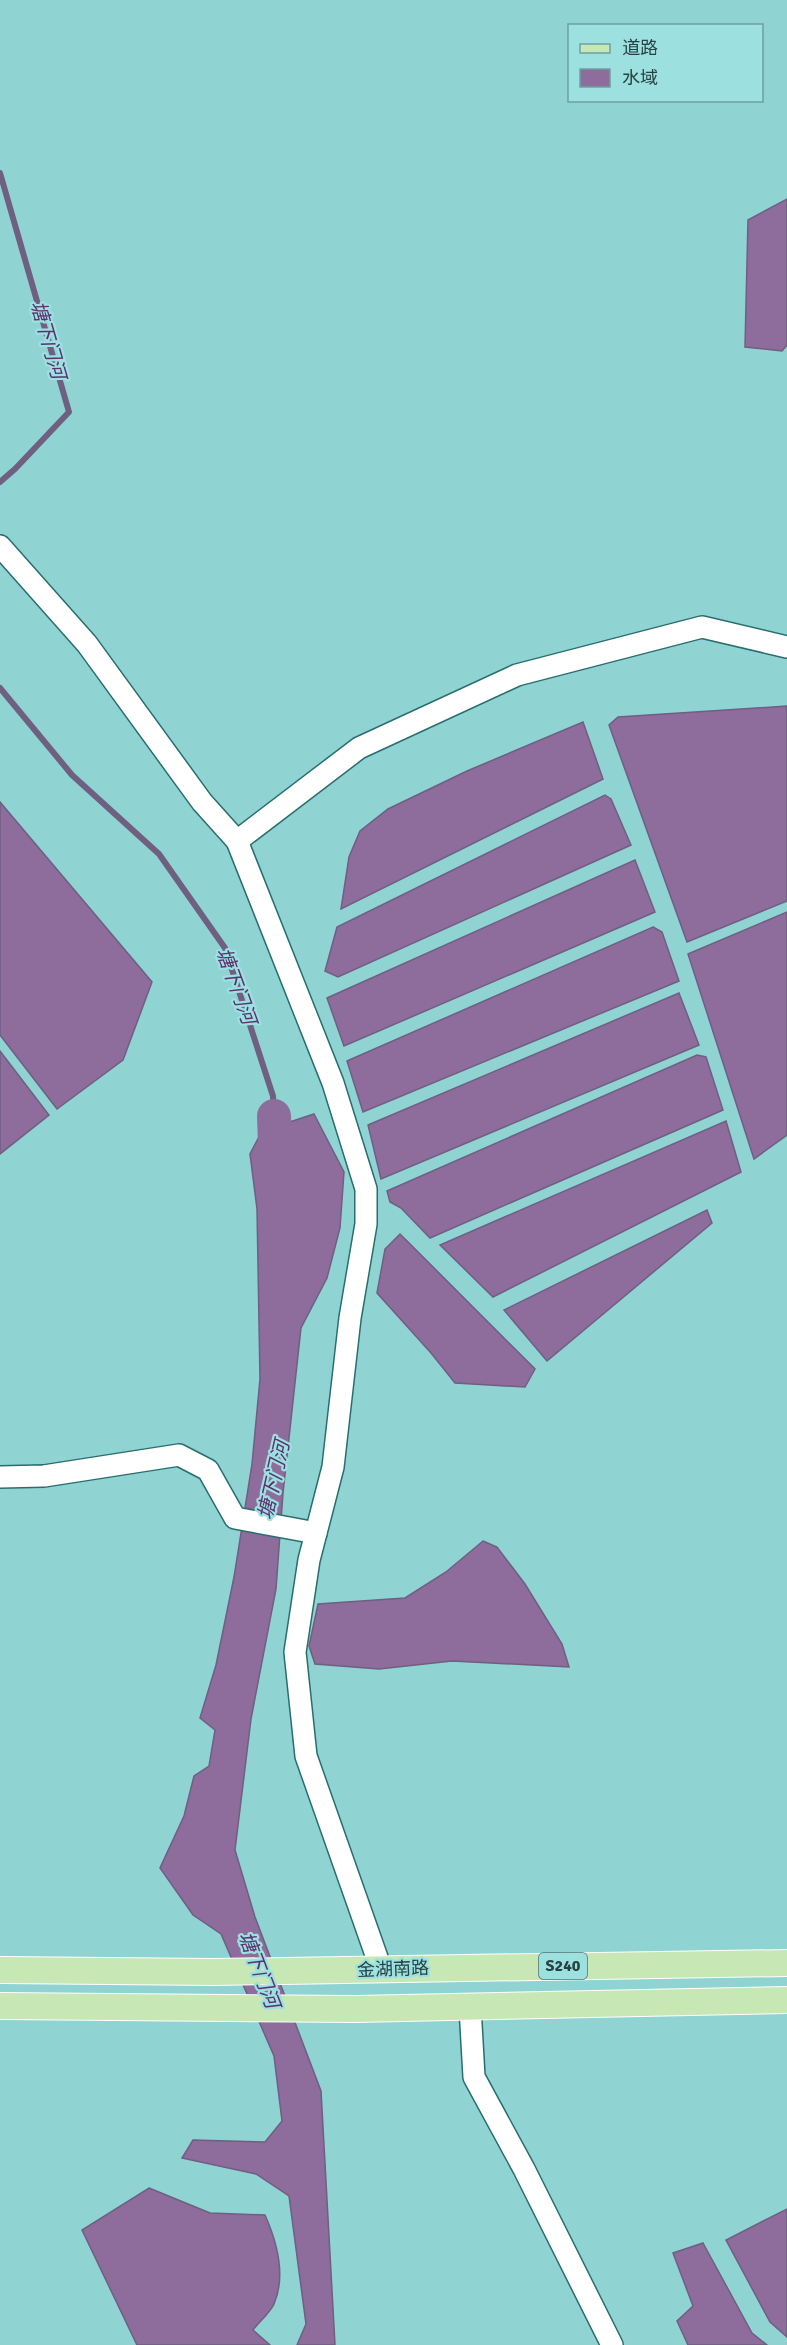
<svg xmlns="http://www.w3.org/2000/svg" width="787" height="2345" viewBox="0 0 787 2345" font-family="Signika,'Noto Sans SC',sans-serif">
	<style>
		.water { fill: #8e6c9c; stroke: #6f5f81; stroke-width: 1.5 }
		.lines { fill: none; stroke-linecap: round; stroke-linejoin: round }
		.stream { stroke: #6f5f81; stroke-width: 6 }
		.river { stroke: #8e6c9c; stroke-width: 34 }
		.minor-casing { stroke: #296e6f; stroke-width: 24 }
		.major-casing { stroke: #fff; stroke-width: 28 }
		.minor { stroke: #fff; stroke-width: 21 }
		.major { stroke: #c7e8b5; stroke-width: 26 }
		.labels { text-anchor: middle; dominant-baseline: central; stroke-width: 4.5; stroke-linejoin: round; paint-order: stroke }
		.shield { fill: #9ce0e0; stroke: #497171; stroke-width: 1.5 }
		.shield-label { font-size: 16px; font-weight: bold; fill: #264242 }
		.street-label { font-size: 18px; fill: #264242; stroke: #9ce0e0 }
		.water-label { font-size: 20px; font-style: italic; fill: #5d306e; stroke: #9ce0e0 }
	</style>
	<rect width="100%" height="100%" fill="#8fd3d3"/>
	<g class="water">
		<polygon points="787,199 787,345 782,351 745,347 748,220"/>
		<polygon points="787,706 787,901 687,942 609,725 618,717"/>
		<polygon points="583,722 603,779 341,909 349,857 360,831 388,809 467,771"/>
		<polygon points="605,795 611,799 631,845 338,977 325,971 337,927"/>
		<polygon points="0,802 152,982 123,1060 57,1109 0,1035"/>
		<polygon points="635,860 655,912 344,1046 327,998"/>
		<polygon points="787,912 787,1135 754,1159 688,954"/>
		<polygon points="653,927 662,932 679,981 363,1112 347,1061"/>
		<polygon points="679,993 699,1045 381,1179 368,1125"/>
		<polygon points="0,1051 49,1115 0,1154"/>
		<polygon points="697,1055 706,1057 723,1110 430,1238 401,1208 390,1202 387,1191"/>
		<polygon points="314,1114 344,1172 340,1228 327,1278 301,1328 283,1493 276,1589 251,1719 235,1850 255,1917 321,2091 335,2345 297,2345 306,2324 289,2196 256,2174 182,2158 193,2140 265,2142 282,2121 274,2056 221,1934 193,1915 160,1868 184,1816 194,1776 209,1766 215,1730 200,1718 216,1665 234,1577 252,1464 260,1379 257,1209 250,1154 262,1131"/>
		<polygon points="726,1121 741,1172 493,1297 440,1245"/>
		<polygon points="707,1210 712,1223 547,1361 504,1310"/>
		<polygon points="400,1234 535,1369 525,1387 455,1383 431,1353 377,1293 385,1249"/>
		<polygon points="483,1541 497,1547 525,1584 562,1644 569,1667 452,1661 379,1669 315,1664 309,1646 318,1604 405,1598 446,1572"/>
		<path d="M149 2188 210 2213 265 2215C277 2242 286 2276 274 2304 270 2313 259 2322 253 2330L270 2345H137L82 2230Z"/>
		<polygon points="787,2209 787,2337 770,2322 726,2240"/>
		<polygon points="703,2243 752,2333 767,2345 688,2345 677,2321 693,2306 673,2253"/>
	</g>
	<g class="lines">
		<g class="stream">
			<polyline points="0,173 69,412 15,469 0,482"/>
			<polyline points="0,688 72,775 159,854 225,948 273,1096 274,1116"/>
		</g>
		<polyline class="river" points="274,1116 276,1173"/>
		<defs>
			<g id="minor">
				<polyline points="0,546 87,644 202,802 237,841 333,1083 366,1189 366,1224 350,1318 333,1467 309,1560 295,1652 306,1756 381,1969"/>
				<polyline points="237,841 359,748 517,675 702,627 787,647"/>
				<polyline points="0,1477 44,1476 179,1455 208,1470 235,1518 316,1533"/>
				<polyline points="470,2007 474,2077 524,2169 612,2345"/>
			</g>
			<g id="major">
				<polyline points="0,1970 215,1972 787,1963"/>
				<polyline points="0,2006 356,2009 787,2000"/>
			</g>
		</defs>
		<use href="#minor" class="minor-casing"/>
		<use href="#major" class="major-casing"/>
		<use href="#minor" class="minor"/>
		<use href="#major" class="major"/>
	</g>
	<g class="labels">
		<rect class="shield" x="539" y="1953" width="48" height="26" rx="4.5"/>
		<g class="shield-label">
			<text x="563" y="1966">S240</text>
		</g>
		<g class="street-label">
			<text transform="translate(393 1969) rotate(-2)">金湖南路</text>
		</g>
		<g class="water-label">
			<text transform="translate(48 340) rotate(74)">塘下门河</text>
			<text transform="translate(236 986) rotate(70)">塘下门河</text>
			<text transform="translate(274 1480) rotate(-77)">塘下门河</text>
			<text transform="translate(259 1970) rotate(69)">塘下门河</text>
		</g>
	</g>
	<rect x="568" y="24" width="195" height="78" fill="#9ce0e0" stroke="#6da1a1" stroke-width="1.5"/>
	<rect x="580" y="44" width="30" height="9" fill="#c7e8b5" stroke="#6da1a1" stroke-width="1.5"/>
	<text x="622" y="54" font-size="18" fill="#264242">道路</text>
	<rect x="580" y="69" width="30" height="18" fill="#8e6c9c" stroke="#6da1a1" stroke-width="1.5"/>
	<text x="622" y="84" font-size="18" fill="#264242">水域</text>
</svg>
